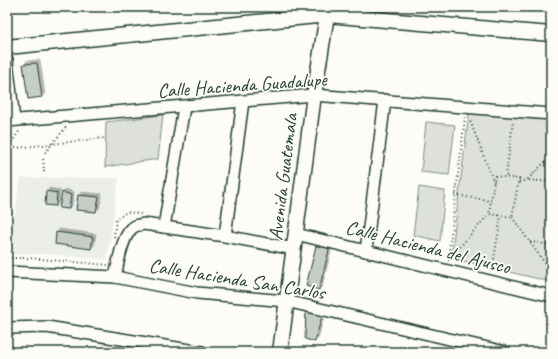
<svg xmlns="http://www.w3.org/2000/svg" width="558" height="359" viewBox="0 0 558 359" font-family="Caveat,sans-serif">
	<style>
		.built { fill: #eceee9 }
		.green { fill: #dde0db; stroke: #7e8e88 }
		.building { fill: #c6cdc7; stroke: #1f3d34; filter: url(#shadow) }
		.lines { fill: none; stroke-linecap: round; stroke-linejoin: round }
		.minor-casing { stroke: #1f3d34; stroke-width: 14 }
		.tertiary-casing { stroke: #1f3d34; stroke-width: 17 }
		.path { stroke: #1f3d34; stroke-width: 2; stroke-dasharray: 1 3; stroke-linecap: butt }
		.minor { stroke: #fdfcf7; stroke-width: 11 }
		.tertiary { stroke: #fdfcf7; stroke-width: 14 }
		.labels { text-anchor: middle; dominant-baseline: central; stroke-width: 3.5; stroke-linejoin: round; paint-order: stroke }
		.street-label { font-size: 20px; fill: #1f3d34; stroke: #fdfcf7 }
	</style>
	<defs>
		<filter id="shadow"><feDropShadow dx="3" dy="-3" stdDeviation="0" flood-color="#0004"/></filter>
	</defs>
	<rect width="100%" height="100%" fill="#fdfcf7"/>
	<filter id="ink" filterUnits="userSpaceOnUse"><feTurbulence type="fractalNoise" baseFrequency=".025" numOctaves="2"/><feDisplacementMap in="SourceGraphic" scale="8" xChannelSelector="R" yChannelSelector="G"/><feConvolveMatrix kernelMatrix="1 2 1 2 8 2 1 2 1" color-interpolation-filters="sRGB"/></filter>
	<g filter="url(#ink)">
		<polygon class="built" points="21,178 119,178 107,260 50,254 8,254"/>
		<g class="green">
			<polygon points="469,113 551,120 551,282 451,258"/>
			<polygon points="163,115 158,159 105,167 106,122"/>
			<polygon points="426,122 455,125 449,175 421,172"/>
			<polygon points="419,187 445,191 440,241 413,235"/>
		</g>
		<g class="building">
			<polygon points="37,63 42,97 28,99 23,64"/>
			<polygon points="46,191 57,193 56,206 45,205"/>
			<polygon points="62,192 71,195 69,209 59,208"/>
			<polygon points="78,195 99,197 96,212 76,210"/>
			<polygon points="56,232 93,237 91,249 55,244"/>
			<polygon points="317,242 330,246 319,290 306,286"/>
			<polygon points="306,308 323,312 315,342 305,339"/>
		</g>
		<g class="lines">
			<defs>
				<g id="minor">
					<polyline points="7,60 14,120"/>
					<polyline points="7,121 314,95 551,114"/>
					<polyline points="164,227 184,107"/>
					<polyline points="296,234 551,296"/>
					<polyline points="225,236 243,101"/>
					<polyline points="366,251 385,100"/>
					<polyline points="7,272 115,277 197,293 286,301 505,352"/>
					<path d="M115 277C118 264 122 233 135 226 137 225 141 225 144 224L225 236 294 249"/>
					<polyline points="7,328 47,327 202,352"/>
				</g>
				<g id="tertiary">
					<polyline points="7,47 327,15 551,34"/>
					<polyline points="280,352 314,95 327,15"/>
				</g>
			</defs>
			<use href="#minor" class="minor-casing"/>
			<use href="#tertiary" class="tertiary-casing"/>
			<g class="path">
				<polyline points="469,118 494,183"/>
				<polyline points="7,149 104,138"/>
				<polyline points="7,149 20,130"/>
				<polyline points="551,156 527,180 551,182"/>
				<polyline points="44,172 43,155 66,127"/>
				<polygon points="495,176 519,179 512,217 489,214"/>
				<polyline points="506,176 513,121"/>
				<polyline points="519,182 527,180"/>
				<polyline points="455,195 491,201"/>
				<polyline points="512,217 551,272"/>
				<polyline points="114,237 116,219 127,212 141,214"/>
				<polyline points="530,242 551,245"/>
				<polyline points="7,258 29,258 108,265"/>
				<polyline points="449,259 489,214"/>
				<polyline points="449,260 448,260 465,117"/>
				<polyline points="492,271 501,216"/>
			</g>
			<use href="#minor" class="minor"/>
			<use href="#tertiary" class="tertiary"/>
		</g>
	</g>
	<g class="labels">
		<g class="street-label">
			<text transform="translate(242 85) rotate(-4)">Calle Hacienda Guadalupe</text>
			<text transform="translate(283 177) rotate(-83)">Avenida Guatemala</text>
			<text transform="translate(428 247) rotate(14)">Calle Hacienda del Ajusco</text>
			<text transform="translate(237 279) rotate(9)">Calle Hacienda San Carlos</text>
		</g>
	</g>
	<rect width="558" height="359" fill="none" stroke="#fdfcf7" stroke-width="24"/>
	<rect x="12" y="12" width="534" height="335" fill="none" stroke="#1f3d34" stroke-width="1.5" filter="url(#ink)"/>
</svg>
